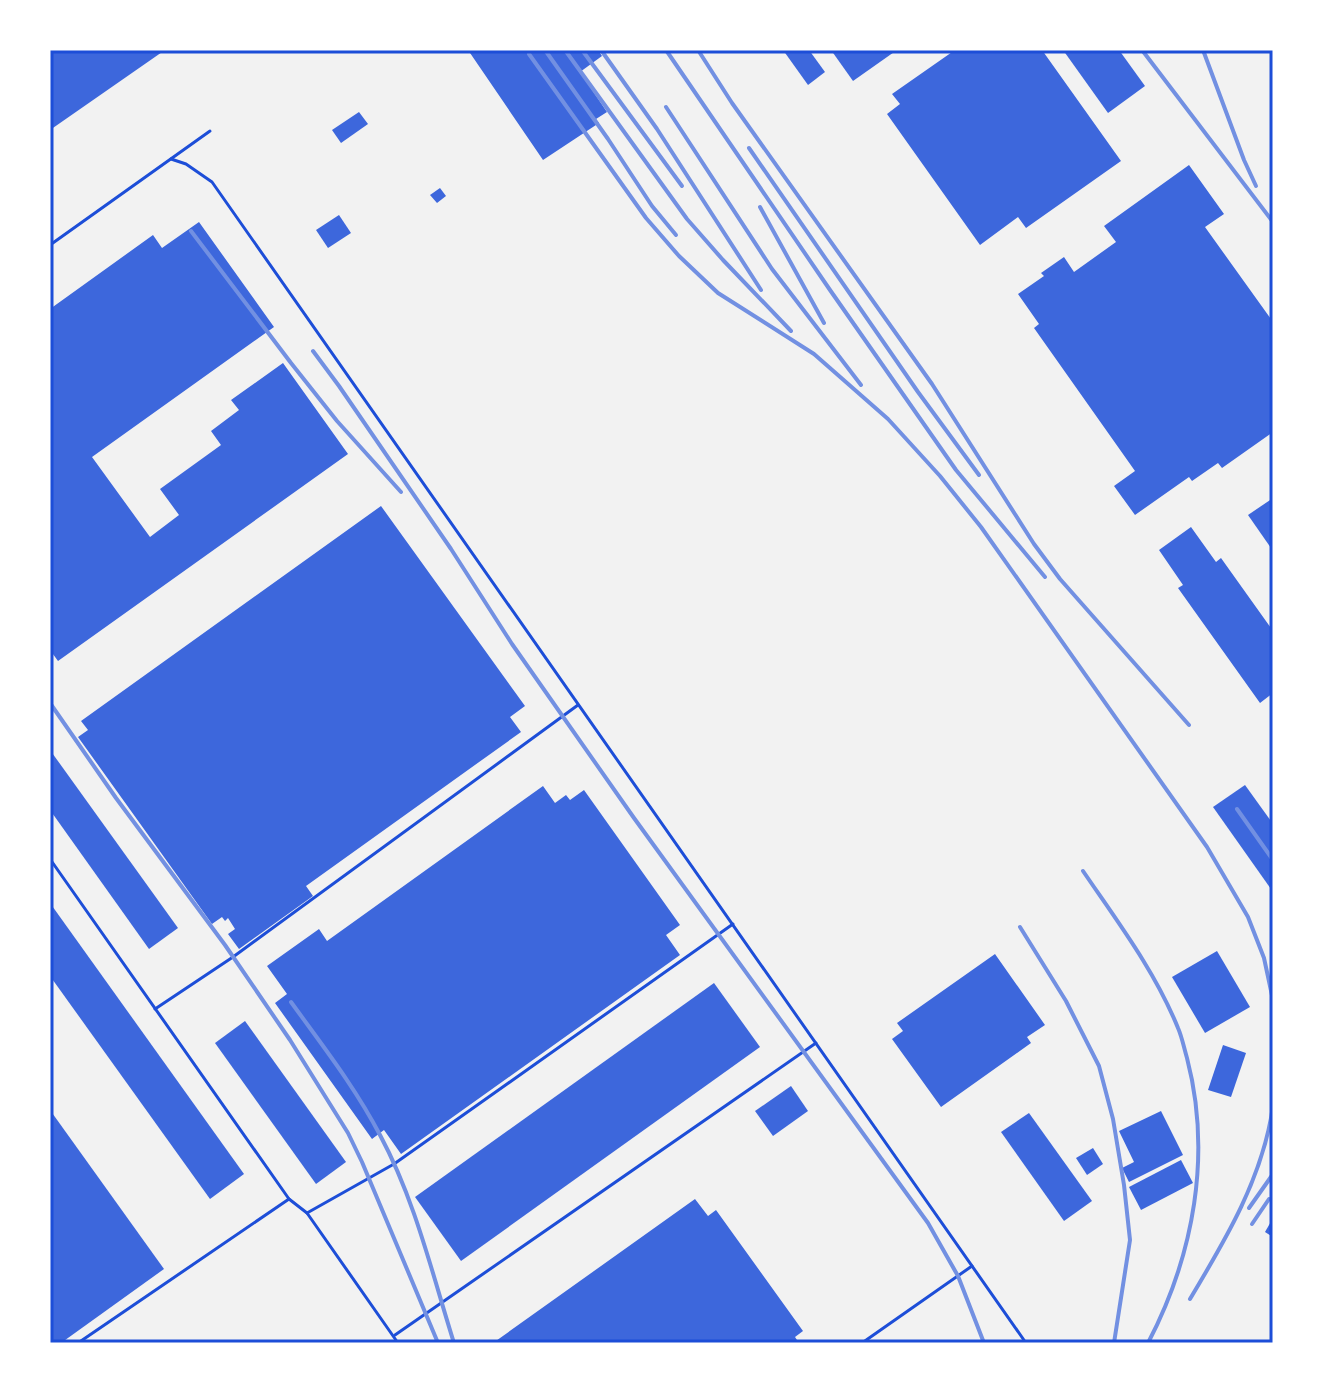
<svg xmlns="http://www.w3.org/2000/svg" width="1323" height="1393" viewBox="0 0 1323 1393" font-family="'Noto Serif',serif">
	<style>
		.building { fill: #3d67dc }
		.lines { fill: none; stroke-linecap: round; stroke-linejoin: round }
		.service { stroke: #1d4ed8; stroke-width: 3 }
		.rail { stroke: #7290e2; stroke-width: 4 }
		.neatline { fill: none; stroke: #1d4ed8; stroke-width: 3 }
	</style>
	<rect width="100%" height="100%" fill="#f2f2f2"/>
	<g class="building">
		<polygon points="50,50 165,50 50,130"/>
		<polygon points="468,50 598,50 602,56 580,72 607,112 596,119 599,123 543,160"/>
		<polygon points="783,50 809,50 825,72 808,85"/>
		<polygon points="831,50 897,50 853,81"/>
		<polygon points="955,50 1042,50 1121,161 1026,228 1018,217 980,245 887,114 900,104 892,94"/>
		<polygon points="1063,50 1119,50 1145,86 1108,113"/>
		<polygon points="359,112 368,124 341,143 332,130"/>
		<polygon points="1189,165 1224,214 1205,227 1273,322 1273,432 1222,468 1218,463 1192,481 1189,477 1135,515 1114,486 1135,471 1034,328 1039,324 1018,294 1044,276 1041,273 1064,257 1074,272 1116,242 1104,226"/>
		<polygon points="440,188 446,196 437,203 430,195"/>
		<polygon points="339,215 351,233 328,248 316,230"/>
		<polygon points="199,222 274,327 92,457 150,537 179,515 160,489 221,445 211,431 239,410 231,400 283,363 348,454 58,661 50,650 50,309 153,235 162,248"/>
		<polygon points="1273,498 1273,551 1248,515"/>
		<polygon points="381,506 525,706 510,717 521,732 306,886 313,896 239,949 228,934 235,929 228,918 225,921 222,917 212,924 78,737 88,730 81,721"/>
		<polygon points="1191,527 1216,562 1221,558 1273,631 1273,693 1260,703 1178,588 1183,585 1159,550"/>
		<polygon points="50,750 178,928 149,949 50,810"/>
		<polygon points="1245,785 1273,824 1273,892 1213,807"/>
		<polygon points="543,786 555,803 566,795 570,800 584,790 680,925 666,935 680,955 401,1154 384,1130 372,1139 275,1003 287,994 267,966 319,929 327,941"/>
		<polygon points="50,903 244,1174 210,1199 50,976"/>
		<polygon points="1217,951 1250,1007 1205,1033 1172,977"/>
		<polygon points="995,954 1045,1025 1027,1037 1031,1043 941,1107 892,1039 903,1031 897,1023"/>
		<polygon points="714,983 760,1047 461,1261 415,1197"/>
		<polygon points="245,1021 346,1162 316,1184 215,1043"/>
		<polygon points="1223,1045 1246,1053 1231,1097 1208,1090"/>
		<polygon points="791,1086 808,1111 773,1136 755,1111"/>
		<polygon points="50,1110 164,1269 61,1343 50,1343"/>
		<polygon points="1161,1111 1183,1155 1129,1182 1122,1168 1134,1162 1119,1131"/>
		<polygon points="1029,1113 1092,1201 1064,1221 1001,1132"/>
		<polygon points="1093,1148 1103,1164 1087,1175 1076,1158"/>
		<polygon points="1181,1160 1193,1183 1141,1210 1129,1187"/>
		<polygon points="695,1199 708,1216 716,1210 803,1331 795,1337 799,1343 493,1343"/>
		<polygon points="1273,1218 1273,1237 1265,1232"/>
	</g>
	<g class="lines">
		<g class="service">
			<polyline points="171,159 186,164 212,182 1026,1343"/>
			<polyline points="50,245 210,131"/>
			<polyline points="50,859 289,1199 307,1213 398,1343"/>
			<polyline points="155,1009 233,957 578,705"/>
			<polyline points="307,1213 394,1164 733,924"/>
			<polyline points="395,1335 816,1043"/>
			<polyline points="78,1343 289,1199"/>
			<polyline points="862,1343 972,1266"/>
		</g>
		<g class="rail">
			<polyline points="545,50 608,139 652,206 676,235"/>
			<polyline points="565,50 687,219 723,260 791,331"/>
			<polyline points="582,50 682,186"/>
			<polyline points="601,50 657,129 761,290"/>
			<polyline points="666,50 830,290 956,470 1045,577"/>
			<polyline points="698,50 732,103 932,384 1034,544 1060,579 1189,725"/>
			<polyline points="1142,50 1273,222"/>
			<polyline points="1203,50 1244,160 1256,186"/>
			<polyline points="529,54 646,218 679,256 718,293 814,354 888,419 940,476 981,527 1207,847 1248,917 1264,958 1273,1000"/>
			<polyline points="666,107 772,269 861,385"/>
			<polyline points="749,148 918,392 979,475"/>
			<polyline points="760,207 824,323"/>
			<polyline points="191,231 291,363 337,421 401,492"/>
			<polyline points="313,351 339,386 451,549 512,644 634,818 928,1223 958,1276 984,1343"/>
			<polyline points="50,703 116,798 225,945 290,1040 348,1133 362,1162 438,1343"/>
			<polyline points="1237,809 1273,860"/>
			<path d="M1083 871C1117 921 1155 971 1178 1028 1182 1037 1184 1048 1187 1058 1212 1154 1194 1255 1148 1343"/>
			<polyline points="1020,927 1066,1001 1099,1066 1113,1119 1124,1185 1130,1240 1114,1343"/>
			<path d="M291 1002C322 1045 355 1087 380 1135 415 1200 432 1273 454 1343"/>
			<polyline points="1249,1208 1273,1174"/>
			<polyline points="1252,1224 1269,1199"/>
			<path d="M1190 1299C1226 1239 1263 1177 1273 1106"/>
		</g>
	</g>
	<rect width="1323" height="1393" fill="none" stroke="#ffffff" stroke-width="104"/>
	<rect x="52" y="52" width="1219" height="1289" class="neatline"/>
</svg>
